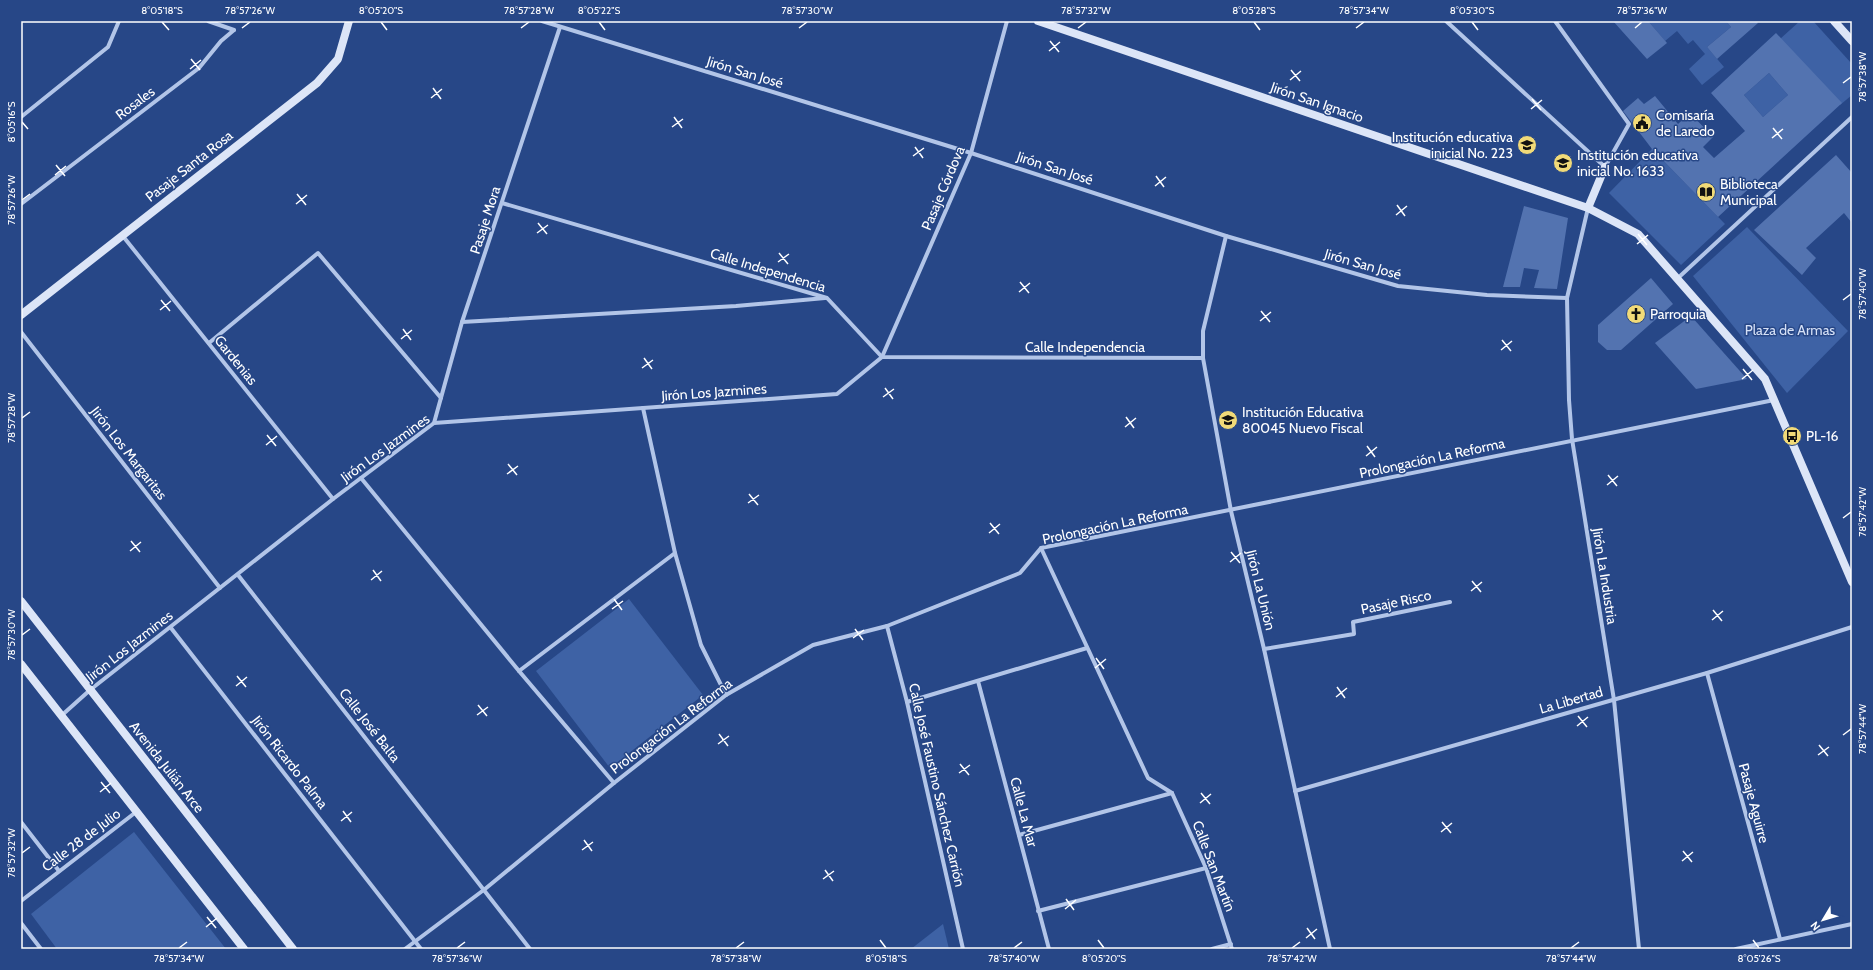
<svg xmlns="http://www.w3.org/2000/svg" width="1873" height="970" viewBox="0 0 1873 970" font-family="Cabin,sans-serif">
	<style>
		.green { fill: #3e62a5 }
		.building { fill: #5373b0; fill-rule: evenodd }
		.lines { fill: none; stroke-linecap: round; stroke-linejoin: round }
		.street { stroke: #b2c5e8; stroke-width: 4 }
		.secondary { stroke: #dce5f7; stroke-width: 8 }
		.ticks { fill: none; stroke: #fff; stroke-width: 1.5 }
		.labels { text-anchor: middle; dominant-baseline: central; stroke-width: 3; stroke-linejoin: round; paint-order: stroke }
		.street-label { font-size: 14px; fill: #fff; stroke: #274787 }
		.poi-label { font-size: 14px; fill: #fff; stroke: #274787; text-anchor: start }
		.park-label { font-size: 14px; fill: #d6e1f7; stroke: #274787 }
		.neatline { fill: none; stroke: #fff; stroke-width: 1.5 }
		.ticks-label { font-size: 10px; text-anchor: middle; fill: #fff }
	</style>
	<rect width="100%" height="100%" fill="#274787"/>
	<g class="green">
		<polygon points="1650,21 1726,21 1731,27 1707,47 1724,67 1702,85 1689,69 1705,54 1693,40 1688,44 1677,31 1665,41 1649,22"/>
		<polygon points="1800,21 1813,21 1852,64 1852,95 1840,105 1780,39"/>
		<polygon points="1769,73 1788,95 1763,117 1744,95"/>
		<polygon points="1652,149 1725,224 1681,265 1609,193"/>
		<polygon points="1747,227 1848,331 1787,393 1693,276"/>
		<polygon points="629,599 703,695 610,768 536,671"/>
		<polygon points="134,832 226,949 57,949 31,914"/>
		<polygon points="943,924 949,949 911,949"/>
	</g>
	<g class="building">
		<polygon points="1613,21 1650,21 1649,22 1667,43 1647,59"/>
		<polygon points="1726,21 1756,21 1758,23 1717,59 1707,47 1731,27"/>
		<path d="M1776 33 1842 103 1718 217 1652 149 1623 111 1638 98 1644 104 1655 96 1678 124 1690 113 1713 137 1703 147 1714 158 1745 131 1711 93ZM1769 73 1788 95 1763 117 1744 95Z"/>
		<polygon points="1836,155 1852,173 1852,223 1844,213 1806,248 1816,258 1802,275 1754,230"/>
		<polygon points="1524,206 1568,218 1557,289 1534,288 1539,270 1524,268 1520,287 1503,287"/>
		<polygon points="1651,278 1673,304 1621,350 1607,350 1598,342 1598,325"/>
		<polygon points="1691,316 1747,379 1696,389 1655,343"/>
	</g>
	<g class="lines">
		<g class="street">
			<polyline points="208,21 234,30"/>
			<polyline points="542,21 971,153 1226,236 1398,286 1487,295 1567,298"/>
			<polyline points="1446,21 1605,167 1629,124 1555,21"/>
			<polyline points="21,117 108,47 119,21"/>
			<polyline points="502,203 827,298 882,357 1203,358"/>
			<polyline points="21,204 199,68 221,41 234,30"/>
			<polyline points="1588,208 1567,298 1569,400 1572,439 1614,700 1639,949"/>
			<polyline points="122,235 333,499"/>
			<polyline points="1226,236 1203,331 1203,358 1231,511 1264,649 1330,949"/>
			<polyline points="1678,278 1852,117"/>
			<polyline points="462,322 736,306 825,298"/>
			<polyline points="21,332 220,588"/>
			<polyline points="209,343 318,253 441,398"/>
			<polyline points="643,408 675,553 701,645 726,695"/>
			<polyline points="434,423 462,322 560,27"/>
			<polyline points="361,478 519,671 614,783"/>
			<polyline points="1041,548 1148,778 1172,793"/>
			<polyline points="238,575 530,949"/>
			<polyline points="887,626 907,702 963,949"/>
			<polyline points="171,628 421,949"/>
			<polyline points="1264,649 1354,634 1353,622 1450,602"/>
			<polyline points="519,671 675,553"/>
			<polyline points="1707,673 1780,939"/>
			<polyline points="978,681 1049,949"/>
			<polyline points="907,702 1087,648"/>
			<polyline points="61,716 90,690 333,499 434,423 837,394 882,357 971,153 1007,21"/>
			<polyline points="1295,791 1707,673 1852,627"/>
			<polyline points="1172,793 1206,868 1232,949"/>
			<polyline points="21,822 59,871"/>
			<polyline points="1019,835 1172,793"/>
			<polyline points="21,901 136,812"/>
			<polyline points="1038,911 1206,868"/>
			<polyline points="21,923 41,949"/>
			<polyline points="405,949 485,889 614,783 726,695 813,645 887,626 1020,573 1041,548 1774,400"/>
			<polyline points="1212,949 1231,944"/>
			<polyline points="1736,949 1852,924"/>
		</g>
		<g class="secondary">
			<polyline points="1038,21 1588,208 1638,234 1765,379 1852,582"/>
			<polyline points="1834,21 1852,41"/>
			<polyline points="1588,208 1605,167"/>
			<polyline points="21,315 317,83 338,59 349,21"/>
			<polyline points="21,601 293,949"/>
			<polyline points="21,664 244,949"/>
		</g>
	</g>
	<path class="ticks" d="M162 22 169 30M381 22 387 30M599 22 605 30M1254 22 1260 30M1472 22 1478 30M242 28 250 22M521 28 529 22M799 28 807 22M1078 28 1086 22M1356 28 1364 22M1635 28 1642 22M1050 41 1059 52M1049 51 1060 42M191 59 200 70M190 69 201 60M1291 70 1300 81M1290 80 1301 71M1843 83 1851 77M433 88 441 99M431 98 442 89M1532 99 1541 110M1531 109 1542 100M674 117 682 128M22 122 28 129M672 127 683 119M1773 128 1782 139M1772 138 1783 129M915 147 923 158M913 156 924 148M56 165 65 176M55 175 66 166M1156 176 1164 187M1155 186 1166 177M297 194 306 205M22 200 30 194M296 204 307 195M1397 205 1405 216M1396 215 1407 206M538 223 547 234M537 233 548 225M1638 234 1647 245M1637 244 1648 235M779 253 788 264M778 262 789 254M1020 282 1029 293M1019 292 1030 283M161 300 170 311M1843 300 1851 294M160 310 171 301M1261 311 1270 322M1260 321 1271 312M403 329 411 340M401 339 412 330M1502 340 1511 351M1501 350 1512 341M644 358 652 369M642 368 653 360M1743 369 1752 380M1742 379 1753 370M885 388 893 399M883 397 894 389M1126 417 1134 428M22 418 30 412M1125 427 1136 418M267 435 276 446M266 445 277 436M1367 446 1375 457M1366 456 1377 447M508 464 517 475M507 474 518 466M1608 475 1617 486M1607 485 1618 476M749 494 758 505M748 503 759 495M1843 518 1851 512M990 523 999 534M989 533 1000 524M131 541 140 552M130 551 141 542M1231 552 1240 563M1230 562 1241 553M373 570 381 581M371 580 382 571M1472 581 1481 592M1471 591 1482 582M614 599 622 610M612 609 623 601M1713 610 1722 621M1712 620 1723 611M855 629 863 640M22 635 30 629M853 638 864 630M1096 658 1104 669M1095 668 1106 659M237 676 246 687M236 686 247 677M1337 687 1345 698M1336 697 1347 688M478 705 487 716M477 715 488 707M1578 716 1587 727M1577 726 1588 717M719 734 728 746M1843 735 1851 729M718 744 729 736M1819 745 1828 756M1818 755 1829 747M960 764 969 775M959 773 970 765M101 782 110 793M100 792 111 783M1201 793 1210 804M1200 803 1211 794M343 811 351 822M341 821 352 812M1442 822 1451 833M1441 832 1452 823M584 840 592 851M582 850 593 842M1683 851 1692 862M22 853 30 847M1682 861 1693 852M825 870 833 881M823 879 834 871M1066 899 1074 910M1065 909 1076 900M207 917 216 928M206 927 217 918M1307 928 1315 939M1306 938 1317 929M880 940 886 948M1098 940 1104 948M1753 940 1759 948M179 948 187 942M457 948 465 942M736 948 744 942M1014 948 1022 942M1292 948 1300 942M1571 948 1579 942"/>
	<defs>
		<symbol id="civic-disc" viewBox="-11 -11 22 22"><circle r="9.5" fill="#f1da78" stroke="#274787"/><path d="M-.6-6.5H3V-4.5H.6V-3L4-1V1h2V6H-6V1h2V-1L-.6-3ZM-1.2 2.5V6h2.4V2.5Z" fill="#111"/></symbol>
		<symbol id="school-disc" viewBox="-11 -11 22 22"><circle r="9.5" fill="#f1da78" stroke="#274787"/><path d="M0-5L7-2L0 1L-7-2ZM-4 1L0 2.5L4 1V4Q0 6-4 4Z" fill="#111"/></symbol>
		<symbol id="library-disc" viewBox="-11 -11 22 22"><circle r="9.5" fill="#f1da78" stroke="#274787"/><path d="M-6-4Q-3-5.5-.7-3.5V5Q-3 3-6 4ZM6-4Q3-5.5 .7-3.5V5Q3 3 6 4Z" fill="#111"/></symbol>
		<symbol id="church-disc" viewBox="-11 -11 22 22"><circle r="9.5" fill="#f1da78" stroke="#274787"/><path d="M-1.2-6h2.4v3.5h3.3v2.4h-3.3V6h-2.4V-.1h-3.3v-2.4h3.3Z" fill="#111"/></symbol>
		<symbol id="bus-disc" viewBox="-11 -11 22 22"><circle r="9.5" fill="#f1da78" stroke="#274787"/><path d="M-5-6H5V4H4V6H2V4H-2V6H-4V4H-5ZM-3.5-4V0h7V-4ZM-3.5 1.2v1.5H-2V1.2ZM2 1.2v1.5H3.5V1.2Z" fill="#111"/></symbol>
	</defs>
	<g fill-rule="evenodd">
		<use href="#civic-disc" x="1631" y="112" width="22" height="22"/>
		<use href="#school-disc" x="1516" y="134" width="22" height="22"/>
		<use href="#school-disc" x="1552" y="152" width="22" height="22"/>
		<use href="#library-disc" x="1695" y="181" width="22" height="22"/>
		<use href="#church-disc" x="1625" y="303" width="22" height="22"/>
		<use href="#school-disc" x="1217" y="409" width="22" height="22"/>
		<use href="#bus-disc" x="1781" y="425" width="22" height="22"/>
	</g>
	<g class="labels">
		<g class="street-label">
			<text transform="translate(745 72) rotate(17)">Jirón San José</text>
			<text transform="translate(1317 102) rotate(19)">Jirón San Ignacio</text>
			<text transform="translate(135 103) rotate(-37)">Rosales</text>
			<text transform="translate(189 166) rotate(-38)">Pasaje Santa Rosa</text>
			<text transform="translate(1055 168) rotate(18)">Jirón San José</text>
			<text transform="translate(943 188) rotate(-67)">Pasaje Córdova</text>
			<text transform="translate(485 220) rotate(-72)">Pasaje Mora</text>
			<text transform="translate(1363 264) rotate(16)">Jirón San José</text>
			<text transform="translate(768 270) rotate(17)">Calle Independencia</text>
			<text x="1085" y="347">Calle Independencia</text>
			<text transform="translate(236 360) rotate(51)">Gardenias</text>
			<text transform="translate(714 392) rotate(-4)">Jirón Los Jazmines</text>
			<text transform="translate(385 448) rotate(-36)">Jirón Los Jazmines</text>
			<text transform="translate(129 453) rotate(52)">Jirón Los Margaritas</text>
			<text transform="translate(1432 458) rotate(-12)">Prolongación La Reforma</text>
			<text transform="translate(1115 524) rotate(-12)">Prolongación La Reforma</text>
			<text transform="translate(1605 576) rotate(81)">Jirón La Industria</text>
			<text transform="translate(1261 590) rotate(76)">Jirón La Unión</text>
			<text transform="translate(1396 602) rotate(-12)">Pasaje Risco</text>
			<text transform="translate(129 646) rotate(-38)">Jirón Los Jazmines</text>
			<text transform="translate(1571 700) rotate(-16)">La Libertad</text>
			<text transform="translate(370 725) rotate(52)">Calle José Balta</text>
			<text transform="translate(671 726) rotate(-37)">Prolongación La Reforma</text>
			<text transform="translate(290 762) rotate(52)">Jirón Ricardo Palma</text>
			<text transform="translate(167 767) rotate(52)">Avenida Julián Arce</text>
			<text transform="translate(937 785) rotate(77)">Calle José Faustino Sánchez Carrión</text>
			<text transform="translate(1754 803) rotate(75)">Pasaje Aguirre</text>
			<text transform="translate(1024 812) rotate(75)">Calle La Mar</text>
			<text transform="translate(81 840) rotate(-37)">Calle 28 de Julio</text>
			<text transform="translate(1214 866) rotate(69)">Calle San Martín</text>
		</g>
		<g class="poi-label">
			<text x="1656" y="115">Comisaría<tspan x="1656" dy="16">de Laredo</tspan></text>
			<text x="1513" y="137" text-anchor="end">Institución educativa<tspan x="1513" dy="16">inicial No. 223</tspan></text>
			<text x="1577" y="155">Institución educativa<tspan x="1577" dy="16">inicial No. 1633</tspan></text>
			<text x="1720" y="184">Biblioteca<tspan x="1720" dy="16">Municipal</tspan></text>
			<text x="1650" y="314">Parroquia</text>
			<text x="1242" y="412">Institución Educativa<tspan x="1242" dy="16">80045 Nuevo Fiscal</tspan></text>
			<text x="1806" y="436">PL-16</text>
		</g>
		<g class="park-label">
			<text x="1790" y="330">Plaza de Armas</text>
		</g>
	</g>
	<rect width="1873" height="970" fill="none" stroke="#274787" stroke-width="44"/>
	<g transform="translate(1823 920) rotate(232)" stroke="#274787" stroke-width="3" paint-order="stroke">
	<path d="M0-3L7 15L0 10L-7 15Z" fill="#ffffff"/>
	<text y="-6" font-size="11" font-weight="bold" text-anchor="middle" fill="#ffffff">N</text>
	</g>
	<rect x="22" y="22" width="1829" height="926" class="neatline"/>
	<g class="ticks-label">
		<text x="162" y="14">8°05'18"S</text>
		<text x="250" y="14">78°57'26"W</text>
		<text x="381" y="14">8°05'20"S</text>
		<text x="529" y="14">78°57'28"W</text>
		<text x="599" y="14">8°05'22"S</text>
		<text x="807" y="14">78°57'30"W</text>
		<text x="1086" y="14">78°57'32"W</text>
		<text x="1254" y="14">8°05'28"S</text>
		<text x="1364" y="14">78°57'34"W</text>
		<text x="1472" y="14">8°05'30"S</text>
		<text x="1642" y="14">78°57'36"W</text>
		<text transform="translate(1862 77) rotate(-90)" y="4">78°57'38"W</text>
		<text transform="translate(11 122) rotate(-90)" y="4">8°05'16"S</text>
		<text transform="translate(11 200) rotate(-90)" y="4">78°57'26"W</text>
		<text transform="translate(1862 294) rotate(-90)" y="4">78°57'40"W</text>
		<text transform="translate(11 418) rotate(-90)" y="4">78°57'28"W</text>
		<text transform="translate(1862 512) rotate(-90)" y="4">78°57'42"W</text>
		<text transform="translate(11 635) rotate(-90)" y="4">78°57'30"W</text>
		<text transform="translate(1862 729) rotate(-90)" y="4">78°57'44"W</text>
		<text transform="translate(11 853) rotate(-90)" y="4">78°57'32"W</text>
		<text x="179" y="962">78°57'34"W</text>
		<text x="457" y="962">78°57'36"W</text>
		<text x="736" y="962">78°57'38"W</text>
		<text x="886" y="962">8°05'18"S</text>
		<text x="1014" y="962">78°57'40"W</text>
		<text x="1104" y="962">8°05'20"S</text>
		<text x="1292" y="962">78°57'42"W</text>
		<text x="1571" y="962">78°57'44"W</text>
		<text x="1759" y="962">8°05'26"S</text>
	</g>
</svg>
